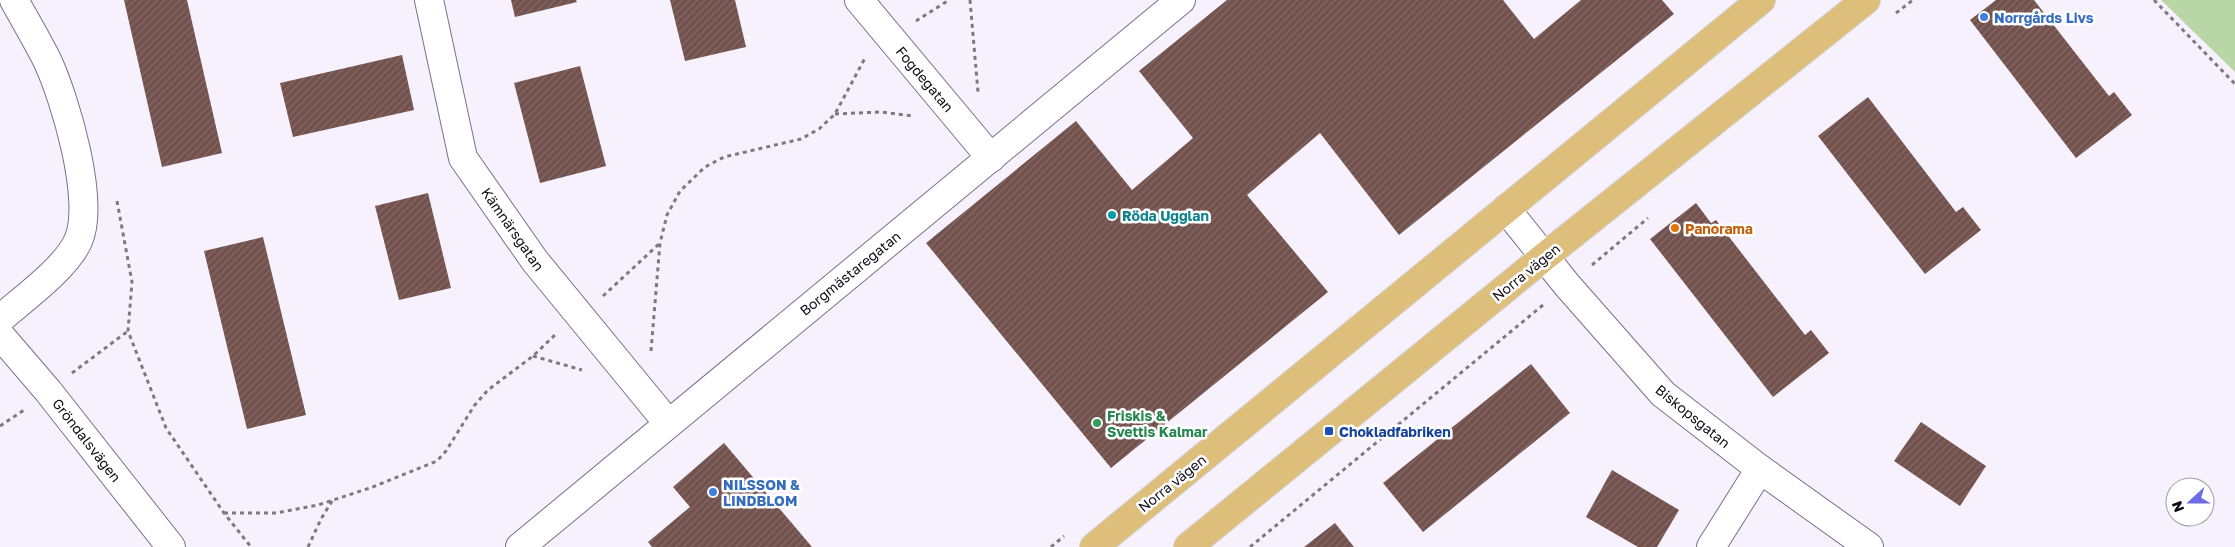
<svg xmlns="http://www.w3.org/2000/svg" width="2235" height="547" viewBox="0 0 2235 547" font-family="'Golos Text',sans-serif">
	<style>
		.green { fill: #b9d6a7 }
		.building { fill: url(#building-hatch) }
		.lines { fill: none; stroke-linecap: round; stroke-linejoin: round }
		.minor-casing { stroke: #7c6f8d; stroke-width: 30 }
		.major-casing { stroke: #d4d3d5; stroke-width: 30 }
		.path { stroke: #7e7884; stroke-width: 3; stroke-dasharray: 4 4; stroke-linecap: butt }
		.minor { stroke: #fff; stroke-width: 28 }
		.major { stroke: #ddbf7b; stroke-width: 28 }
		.shop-dot { fill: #3f7fe0; stroke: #fff; stroke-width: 2 }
		.culture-dot { fill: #0f9aa8; stroke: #fff; stroke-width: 2 }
		.food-dot { fill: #e8710a; stroke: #fff; stroke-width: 2 }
		.leisure-dot { fill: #2e9e5b; stroke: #fff; stroke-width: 2 }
		.transit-dot { fill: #1a4fb4; stroke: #fff; stroke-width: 2 }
		.labels { text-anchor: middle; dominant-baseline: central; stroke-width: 5; stroke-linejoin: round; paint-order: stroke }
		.shop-label { font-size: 14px; font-weight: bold; fill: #366cbe; stroke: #fff; text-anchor: start }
		.street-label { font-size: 14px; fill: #100b16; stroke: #fff }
		.culture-label { font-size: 14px; font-weight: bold; fill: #0d838f; stroke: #fff; text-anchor: start }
		.food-label { font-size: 14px; font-weight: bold; fill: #c56008; stroke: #fff; text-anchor: start }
		.leisure-label { font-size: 14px; font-weight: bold; fill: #27864d; stroke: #fff; text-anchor: start }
		.transit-label { font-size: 14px; font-weight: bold; fill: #164399; stroke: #fff; text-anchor: start }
	</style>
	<defs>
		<pattern id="building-hatch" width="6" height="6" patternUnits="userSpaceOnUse" patternTransform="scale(1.25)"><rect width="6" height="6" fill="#73514c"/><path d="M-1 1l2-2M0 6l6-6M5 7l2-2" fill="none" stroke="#846a67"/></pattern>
	</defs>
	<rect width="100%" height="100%" fill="#f7f1fe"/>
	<polygon class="green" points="2161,0 2235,0 2235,72"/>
	<g class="building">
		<polygon points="124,0 187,0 222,153 162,167"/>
		<polygon points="511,0 576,0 577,2 515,17"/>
		<polygon points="670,0 735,0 746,47 685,61"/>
		<polygon points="1227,0 1503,0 1534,39 1581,0 1662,0 1674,14 1399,235 1320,133 1247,195 1328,292 1111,468 926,243 1076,121 1132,190 1193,138 1139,71"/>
		<polygon points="1996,0 2034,0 2109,96 2114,92 2132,115 2076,158 1970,20"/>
		<polygon points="402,55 414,110 293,137 280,83"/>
		<polygon points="580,66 606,166 540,183 514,83"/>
		<polygon points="1868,97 1956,212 1963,207 1981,230 1925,274 1818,136"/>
		<polygon points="428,193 451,288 399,300 375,206"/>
		<polygon points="1696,203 1711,223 1716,220 1805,335 1811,330 1829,353 1773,397 1650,239"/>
		<polygon points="263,237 306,415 247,429 204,251"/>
		<polygon points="1531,364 1570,413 1423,532 1383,483"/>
		<polygon points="1921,422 1986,466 1960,506 1894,461"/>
		<polygon points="724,443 812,547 652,547 648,542 690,507 673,487"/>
		<polygon points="1612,470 1679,510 1657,547 1638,547 1586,517"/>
		<polygon points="1335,523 1354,547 1304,547"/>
	</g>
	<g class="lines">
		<defs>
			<g id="minor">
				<polyline points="429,0 463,158 535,261 668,423"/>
				<polyline points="859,0 991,158"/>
				<polyline points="1506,209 1567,285 1663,394 1760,469 1869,547"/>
				<path d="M0 319C23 299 66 268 78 241 96 202 65 98 47 60 37 40 25 20 14 0"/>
				<polyline points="0,335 48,391 171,547"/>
				<polyline points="520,547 1181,0"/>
				<polyline points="1711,547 1760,469"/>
			</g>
			<g id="major">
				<polyline points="1094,547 1761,0"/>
				<polyline points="1188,547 1544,257 1866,0"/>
			</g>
		</defs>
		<use href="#minor" class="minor-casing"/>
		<use href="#major" class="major-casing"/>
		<g class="path">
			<polyline points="970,0 978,92"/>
			<polyline points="2154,0 2235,84"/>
			<polyline points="1896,13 1913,0"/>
			<polyline points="916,21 949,0"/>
			<polyline points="835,114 880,112 914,116"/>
			<polyline points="117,201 132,282 128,331 166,428 224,513 251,547"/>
			<polyline points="1592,265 1648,218"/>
			<polyline points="603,296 660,243"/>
			<polyline points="651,351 660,243 667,215 680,191 705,167 724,157 801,139 819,129 835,114 865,58"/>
			<polyline points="533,356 582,370"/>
			<polyline points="72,373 128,331"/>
			<polyline points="0,426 24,410"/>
			<polyline points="224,513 276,513 318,505 370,488 437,461 446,451 474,406 488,390 533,356 555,335"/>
			<polyline points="308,547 321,519 332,501"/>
			<polyline points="1051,547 1064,536"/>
			<polyline points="1250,547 1543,305"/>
		</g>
		<use href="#minor" class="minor"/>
		<use href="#major" class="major"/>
	</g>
	<g class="shop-dot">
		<circle cx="1984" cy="17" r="5"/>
		<circle cx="713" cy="492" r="5"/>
	</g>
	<circle class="culture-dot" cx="1112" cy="215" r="5"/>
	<circle class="food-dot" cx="1675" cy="228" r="5"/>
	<circle class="leisure-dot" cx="1097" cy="423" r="5"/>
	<rect class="transit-dot" x="1324" y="426" width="10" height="10" rx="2.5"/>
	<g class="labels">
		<g class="shop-label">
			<text x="1994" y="17">Norrgårds Livs</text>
			<text x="723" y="484">NILSSON &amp;<tspan x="723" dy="16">LINDBLOM</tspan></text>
		</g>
		<g class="street-label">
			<text transform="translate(925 79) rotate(50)">Fogdegatan</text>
			<text transform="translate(513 229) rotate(55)">Kämnärsgatan</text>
			<text transform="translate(1526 272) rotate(-39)">Norra vägen</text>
			<text transform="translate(850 273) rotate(-39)">Borgmästaregatan</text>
			<text transform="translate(1693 416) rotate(39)">Biskopsgatan</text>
			<text transform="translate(87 440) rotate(52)">Gröndalsvägen</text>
			<text transform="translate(1172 483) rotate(-39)">Norra vägen</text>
		</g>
		<g class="culture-label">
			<text x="1122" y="215">Röda Ugglan</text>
		</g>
		<g class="food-label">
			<text x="1685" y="228">Panorama</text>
		</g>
		<g class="leisure-label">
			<text x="1107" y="415">Friskis &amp;<tspan x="1107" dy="16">Svettis Kalmar</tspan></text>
		</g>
		<g class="transit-label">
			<text x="1339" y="431">Chokladfabriken</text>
		</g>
	</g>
	<g transform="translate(2190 502) rotate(249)"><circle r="24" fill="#ffffff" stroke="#9f9da2"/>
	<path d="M0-4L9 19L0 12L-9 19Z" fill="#6c6ce6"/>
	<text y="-8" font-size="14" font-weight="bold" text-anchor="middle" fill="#100b16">N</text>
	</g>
</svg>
